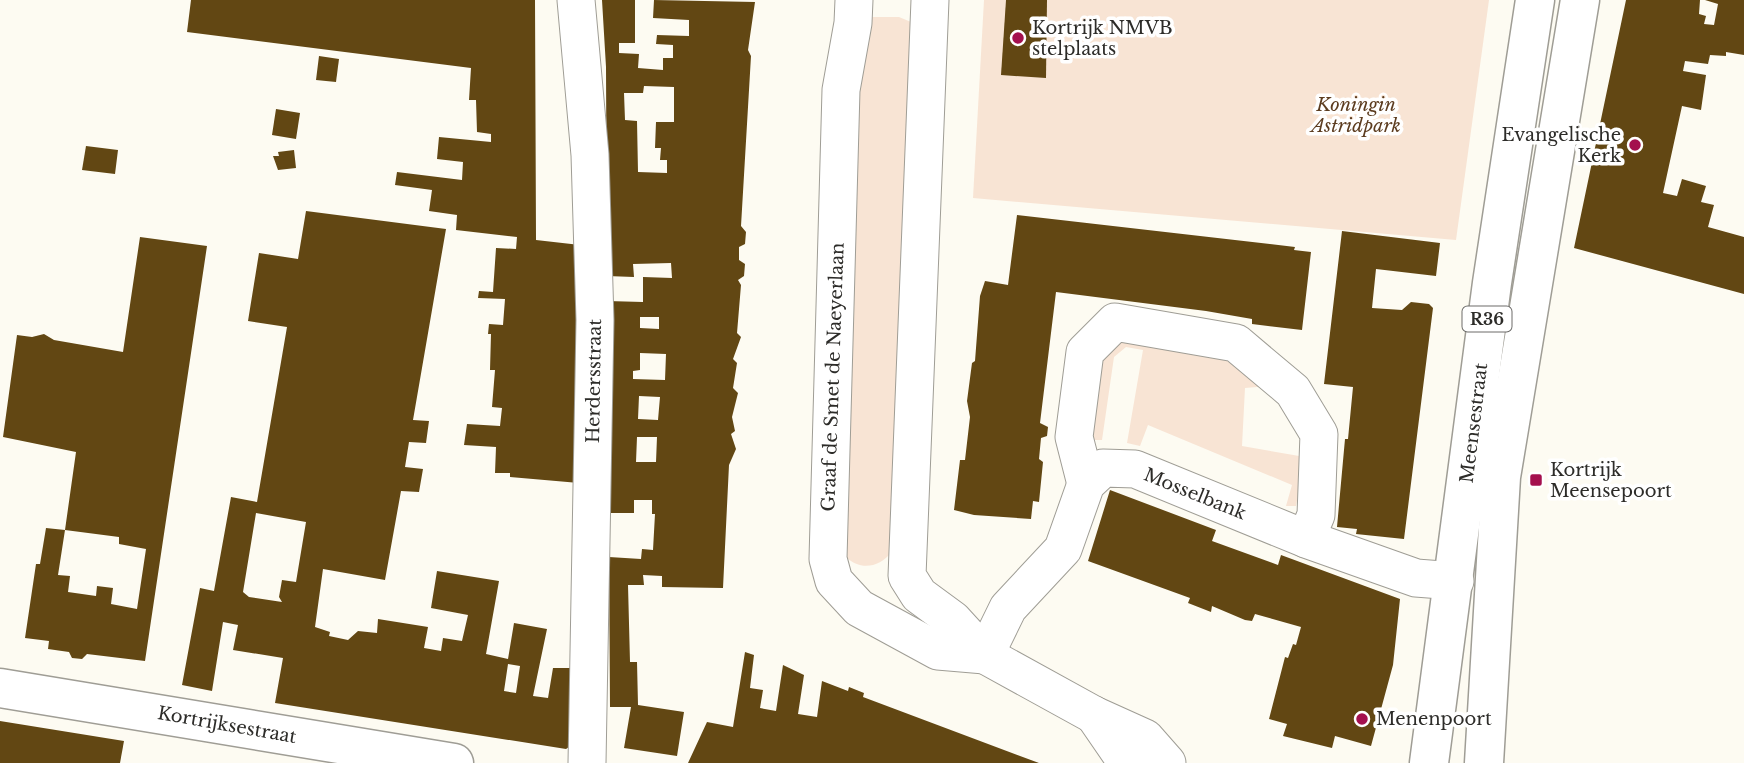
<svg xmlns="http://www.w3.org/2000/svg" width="1744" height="763" viewBox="0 0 1744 763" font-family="'Libre Baskerville',serif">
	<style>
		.green { fill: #f8e4d4 }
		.building { fill: #624713; fill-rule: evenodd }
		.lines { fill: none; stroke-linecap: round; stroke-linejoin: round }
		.street-casing { stroke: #9f9d95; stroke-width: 39 }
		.secondary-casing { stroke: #9f9d95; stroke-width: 41 }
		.primary-casing { stroke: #9f9d95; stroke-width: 41 }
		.street { stroke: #fff; stroke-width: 37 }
		.secondary { stroke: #fff; stroke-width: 38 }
		.primary { stroke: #fff; stroke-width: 38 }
		.poi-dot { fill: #a4104e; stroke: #fff; stroke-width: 2.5 }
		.labels { text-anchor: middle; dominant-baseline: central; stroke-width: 7; stroke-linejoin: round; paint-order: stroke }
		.shield { fill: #fff; stroke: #6c6b69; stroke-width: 2 }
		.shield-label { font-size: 16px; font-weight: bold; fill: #2d2c29 }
		.poi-label { font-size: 18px; fill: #2d2c29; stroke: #fff; text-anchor: start }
		.park-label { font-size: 18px; font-style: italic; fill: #5c3c1f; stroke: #fff }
		.street-label { font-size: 18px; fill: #2d2c29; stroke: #fff }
	</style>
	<rect width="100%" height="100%" fill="#fdfbf2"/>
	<g class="green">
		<polygon points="984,0 1489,0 1456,240 973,198"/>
		<path d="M868 17H899L911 22 892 552C879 567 861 572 845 556L856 36Z"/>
		<polygon points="1110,339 1248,359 1269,386 1245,388 1242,446 1305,457 1296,506 1286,506 1292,485 1148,425 1140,446 1127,443 1143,350 1126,347 1114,357 1102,440 1090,440 1100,357"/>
	</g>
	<g class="building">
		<polygon points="191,0 535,0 536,240 580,245 579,483 510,477 510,473 495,473 496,447 464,445 467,424 500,426 502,408 492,407 495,370 490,370 491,334 488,334 489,324 503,325 505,299 478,298 479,291 493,292 496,248 516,249 517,237 456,230 457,215 429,211 432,190 395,185 397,172 462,180 463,162 437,159 439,137 491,142 491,134 477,132 476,100 469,100 471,68 187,32"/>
		<path d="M602 0H635V43H619V53L639 54 638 68 663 70V58H673V45L656 44 657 35 689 36V20L653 18 654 0 755 2 748 50 751 56 741 226 746 232 745 244 739 247V260L745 264 744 276 738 280 741 285 737 333 741 337 733 359 737 363 733 388 738 393 732 417 735 431 731 434 736 449 729 465 723 588 662 587V576L643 575 644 585H628L630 662H637L638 705 684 712 677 756 624 748 631 707H610L609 557 641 559 642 549 653 550 655 514H652V500H634V513H608L607 301 643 302V277L672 278 671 263 633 264 634 277 607 276 606 67ZM644 86 674 87V122H656L655 148H661L660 160H667V173L638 172 637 121 625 120 624 93H643ZM640 317H659V329L640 328ZM640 353 666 354 665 380 633 379V371L640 370ZM639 396 660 397 658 420 638 419ZM637 437H657L656 462H636Z"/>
		<polygon points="1006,0 1047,0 1046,78 1001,75"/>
		<polygon points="1626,0 1700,0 1699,14 1706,16 1704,24 1714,25 1718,4 1705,0 1744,0 1744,55 1726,52 1726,56 1710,55 1708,64 1685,61 1683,71 1706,75 1701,110 1682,106 1663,193 1677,196 1682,179 1706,186 1701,202 1714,205 1708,227 1744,237 1744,294 1574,248"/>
		<polygon points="319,56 339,59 336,82 316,80"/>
		<polygon points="276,109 300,113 296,139 272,135"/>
		<polygon points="86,146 118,150 115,174 82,170"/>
		<polygon points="294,150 296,168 278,170 273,156 279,156 278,152"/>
		<path d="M306 211 446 229 413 420 429 421 426 443 409 442 405 467 423 469 419 492 401 491 385 580 323 569 315 627 330 632 329 636 348 640 358 631 377 633 378 619 428 627 424 648 441 651 443 638 462 641 468 615 431 608 437 571 499 581 486 654 508 659 514 623 547 629 533 696 548 698 553 668H577L576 742 566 749 275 703 283 658 233 650 238 625 223 622 212 691 182 685 200 588 214 591 231 497 257 502 287 327 248 321 259 253 298 259ZM256 513 306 522 296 582 282 580 279 597 282 602 249 597 243 592ZM508 664 520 666 516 693 504 691Z"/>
		<polygon points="1017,215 1295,247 1294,250 1311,252 1302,330 1252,324 1252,319 1206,311 1056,292 1040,423 1048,427 1047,436 1041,438 1039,459 1043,462 1039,502 1033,501 1031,519 974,515 954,510 960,460 965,460 970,417 967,401 972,363 975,361 980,296 985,281 1008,285"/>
		<polygon points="1342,231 1440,243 1436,276 1376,269 1372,308 1402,310 1411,302 1429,304 1433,308 1404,539 1356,534 1357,529 1337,527 1345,439 1348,439 1353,387 1324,384"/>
		<polygon points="140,237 207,246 145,661 87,654 82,659 72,658 69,652 48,649 49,641 25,638 36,564 40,564 46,528 65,530 58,575 70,576 68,592 96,596 97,586 113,588 111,604 137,609 146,549 119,544 119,537 65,530 76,452 3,437 17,335 32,337 44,334 54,340 123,352"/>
		<polygon points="1110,490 1216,530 1212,541 1278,565 1281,555 1400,599 1393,665 1371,746 1335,736 1332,748 1283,736 1287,724 1269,719 1285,657 1288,658 1293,644 1296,645 1301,627 1255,614 1252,621 1245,620 1212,606 1211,612 1188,603 1190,598 1088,561"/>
		<polygon points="745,652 754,655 750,688 763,690 760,708 776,711 783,665 804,675 798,714 817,717 822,681 848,691 849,687 864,693 863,697 1039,763 688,763 707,722 733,727"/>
		<polygon points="0,721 124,741 120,763 0,763"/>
	</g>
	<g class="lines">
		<defs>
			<g id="street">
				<polyline points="576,0 590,155 595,320 587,763"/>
				<polyline points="854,0 853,23 841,90 828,559 834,581 859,608 938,651 985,655"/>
				<polyline points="930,0 907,576 919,595 953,620 985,655 1094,715 1145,738 1167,763"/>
				<polyline points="1086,484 1074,437 1085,352 1115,322 1236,343 1293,391 1319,434 1316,515 1306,539"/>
				<polyline points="985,655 1008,608 1063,549 1086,484 1103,468 1135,469 1306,539 1416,578 1455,581"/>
				<polyline points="1094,715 1127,763"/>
			</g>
			<polyline id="secondary" points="0,688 454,763"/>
			<g id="primary">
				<polyline points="1429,763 1492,283 1535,0"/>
				<polyline points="1484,763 1501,477 1580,0"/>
			</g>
		</defs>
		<use href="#street" class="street-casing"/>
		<use href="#secondary" class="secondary-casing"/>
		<use href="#primary" class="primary-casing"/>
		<use href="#street" class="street"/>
		<use href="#secondary" class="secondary"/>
		<use href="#primary" class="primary"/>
	</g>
	<g class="poi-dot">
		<circle cx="1018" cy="38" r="7"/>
		<circle cx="1635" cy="145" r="7"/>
		<rect x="1529" y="473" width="14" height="14" rx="3.5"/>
		<circle cx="1362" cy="719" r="7"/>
	</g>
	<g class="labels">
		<rect class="shield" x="1462.5" y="306.5" width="49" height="25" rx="5"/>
		<g class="shield-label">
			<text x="1487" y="319">R36</text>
		</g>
		<g class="poi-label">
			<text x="1032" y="28">Kortrijk NMVB<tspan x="1032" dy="21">stelplaats</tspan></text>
			<text x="1621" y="135" text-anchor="end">Evangelische<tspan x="1621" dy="21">Kerk</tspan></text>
			<text x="1550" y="470">Kortrijk<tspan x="1550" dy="21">Meensepoort</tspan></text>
			<text x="1376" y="719">Menenpoort</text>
		</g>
		<g class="park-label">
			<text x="1356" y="105">Koningin<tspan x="1356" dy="21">Astridpark</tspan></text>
		</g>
		<g class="street-label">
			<text transform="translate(833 377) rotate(-88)">Graaf de Smet de Naeyerlaan</text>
			<text transform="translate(594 381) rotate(-89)">Herdersstraat</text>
			<text transform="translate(1474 423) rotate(-83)">Meensestraat</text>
			<text transform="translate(1195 494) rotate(22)">Mosselbank</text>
			<text transform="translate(227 725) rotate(10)">Kortrijksestraat</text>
		</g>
	</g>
</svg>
